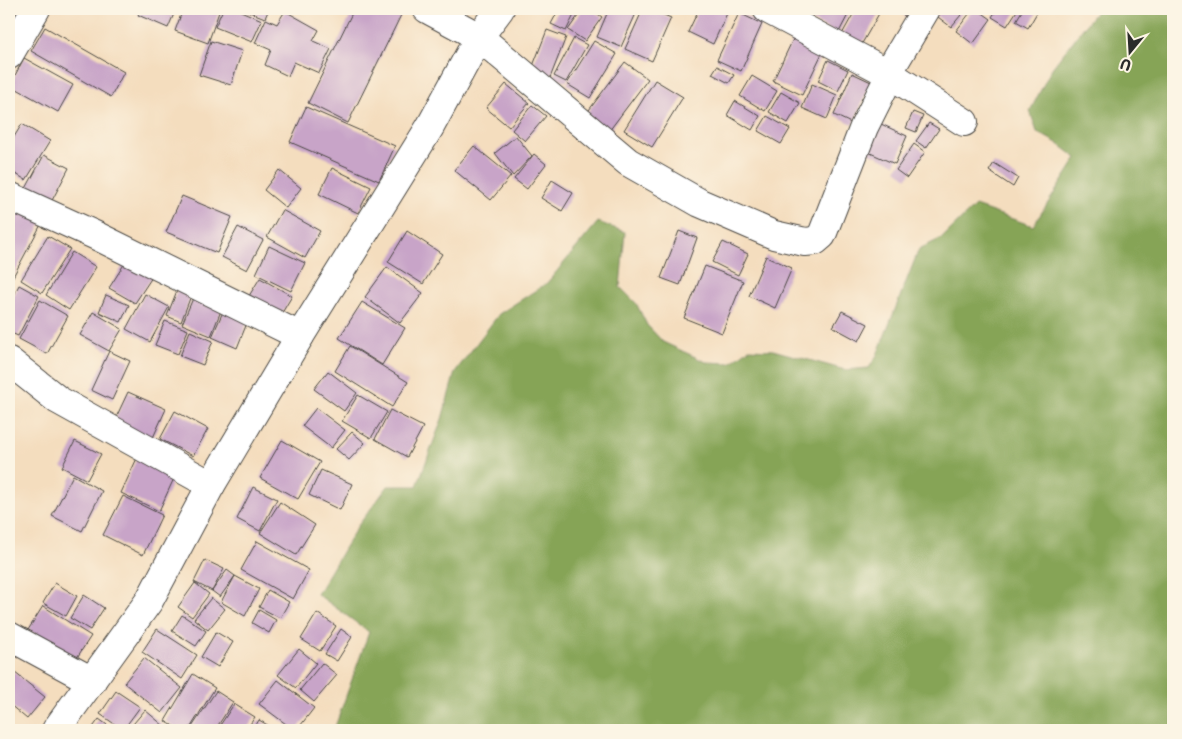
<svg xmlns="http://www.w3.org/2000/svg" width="1182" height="739" viewBox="0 0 1182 739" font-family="'Playpen Sans',sans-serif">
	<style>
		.forest { fill: #86a456; stroke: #586840 }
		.building { fill: #c8a4c8 }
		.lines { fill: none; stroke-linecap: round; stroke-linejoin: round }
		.minor-casing { stroke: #494641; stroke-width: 30 }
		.major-casing { stroke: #494641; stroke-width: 30 }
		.minor { stroke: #fff; stroke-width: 28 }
		.major { stroke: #fff; stroke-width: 28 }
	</style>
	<rect width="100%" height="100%" fill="#fcf5e5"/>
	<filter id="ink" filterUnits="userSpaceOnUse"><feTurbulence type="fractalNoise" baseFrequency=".02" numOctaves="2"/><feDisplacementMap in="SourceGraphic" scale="10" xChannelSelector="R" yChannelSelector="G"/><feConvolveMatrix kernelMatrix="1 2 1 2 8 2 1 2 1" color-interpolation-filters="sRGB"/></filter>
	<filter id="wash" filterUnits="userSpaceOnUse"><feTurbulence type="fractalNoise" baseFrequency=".0096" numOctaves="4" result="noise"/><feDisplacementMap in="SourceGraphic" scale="20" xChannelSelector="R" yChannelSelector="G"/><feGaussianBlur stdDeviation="1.12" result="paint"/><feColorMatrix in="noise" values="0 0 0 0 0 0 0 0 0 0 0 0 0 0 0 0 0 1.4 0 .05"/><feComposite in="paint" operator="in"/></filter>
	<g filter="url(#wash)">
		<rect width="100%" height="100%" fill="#f4ddbe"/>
		<polygon class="forest" points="1098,9 1173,9 1173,730 337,730 335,727 369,632 317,594 357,527 388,486 417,486 442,419 455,372 499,314 547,283 598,222 625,232 620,287 636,303 647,325 663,342 706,362 730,363 749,349 773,350 845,370 869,368 877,355 919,249 942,238 975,206 1033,226 1077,158 1057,143 1037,132 1030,111 1052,68"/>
		<g id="blocks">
			<g class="building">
				<polygon points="141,9 176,9 168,28 138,15"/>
				<polygon points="183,9 220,9 208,43 175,31"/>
				<polygon points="223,9 236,9 262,20 252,42 215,27"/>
				<polygon points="242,9 269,9 265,18"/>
				<polygon points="354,9 393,9 402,13 348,123 308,103"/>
				<polygon points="559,9 577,9 566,31 551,24"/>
				<polygon points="583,9 591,9 602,17 585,41 568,30"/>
				<polygon points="609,9 638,9 621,47 597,37"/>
				<polygon points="643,9 650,9 671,18 652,61 625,49"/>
				<polygon points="699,9 729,9 713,44 688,32"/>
				<polygon points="794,9 814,9 810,17"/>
				<polygon points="817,9 851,9 838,34 811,20"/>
				<polygon points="856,9 881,10 860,47 841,36"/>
				<polygon points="895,9 912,9 906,17"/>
				<polygon points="938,9 966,9 951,27 934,14"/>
				<polygon points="973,9 977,9 991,19 973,44 956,31"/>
				<polygon points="997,9 1018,9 1007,26 992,17"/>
				<polygon points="1023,9 1039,9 1028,28 1016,21"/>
				<polygon points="285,11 319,30 313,41 331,49 319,73 294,62 288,76 265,65 271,50 255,43 266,19 277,24"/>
				<polygon points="739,13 762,24 741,71 717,60"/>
				<polygon points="45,27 124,72 111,97 31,51"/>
				<polygon points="547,30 566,37 550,78 531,71"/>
				<polygon points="796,33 825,47 802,95 773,81"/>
				<polygon points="574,38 587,45 566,82 554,76"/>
				<polygon points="211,41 242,51 231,85 199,75"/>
				<polygon points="594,41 617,54 590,98 567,84"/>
				<polygon points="24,58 73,85 58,112 10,85"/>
				<polygon points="828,60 848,70 838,91 818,81"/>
				<polygon points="625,62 648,79 609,131 586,114"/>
				<polygon points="717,66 734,75 729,83 712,74"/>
				<polygon points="852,73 871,82 853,124 834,115"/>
				<polygon points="752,76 777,91 765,111 740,96"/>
				<polygon points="655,80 683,97 652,147 624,130"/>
				<polygon points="506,84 529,103 509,127 486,108"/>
				<polygon points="812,84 837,95 827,119 802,108"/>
				<polygon points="781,92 800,103 788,123 769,112"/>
				<polygon points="735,101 760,116 752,130 727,115"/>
				<polygon points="532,105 546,116 525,141 512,130"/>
				<polygon points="306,107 395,146 379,181 290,142"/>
				<polygon points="913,112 923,116 916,132 906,128"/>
				<polygon points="767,116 790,129 781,144 758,131"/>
				<polygon points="929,123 939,129 926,148 916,141"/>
				<polygon points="22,124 50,141 26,180 9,170 9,145"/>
				<polygon points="881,124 907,136 895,164 868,152"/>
				<polygon points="516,136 532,156 513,176 495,153"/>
				<polygon points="914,144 925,152 907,178 896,170"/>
				<polygon points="474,146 511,176 491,200 454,170"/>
				<polygon points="534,154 546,164 527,189 514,179"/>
				<polygon points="44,155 69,168 47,210 22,196"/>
				<polygon points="994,163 1018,178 1013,187 989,171"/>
				<polygon points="332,168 371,187 358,213 319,194"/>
				<polygon points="279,170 301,188 286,208 264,190"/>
				<polygon points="552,180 573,193 562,211 541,198"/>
				<polygon points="182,196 232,217 217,253 166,232"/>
				<polygon points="14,203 44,219 9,284 9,213"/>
				<polygon points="282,210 320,231 305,258 267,237"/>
				<polygon points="238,227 263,240 247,270 222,257"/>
				<polygon points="407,231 442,254 423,284 388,262"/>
				<polygon points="679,231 697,238 680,285 661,278"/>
				<polygon points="48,236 70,249 42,293 21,280"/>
				<polygon points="723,242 748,254 738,275 712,262"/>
				<polygon points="269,246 305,263 291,291 256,274"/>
				<polygon points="72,252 96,267 69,310 46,295"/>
				<polygon points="130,255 156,271 135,303 109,288"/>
				<polygon points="766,256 792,268 775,308 749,296"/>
				<polygon points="705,266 743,281 722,333 684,318"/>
				<polygon points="387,267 423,293 400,323 365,297"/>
				<polygon points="260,278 292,296 276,323 244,304"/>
				<polygon points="19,285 39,296 18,336 9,332 9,305"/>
				<polygon points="178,288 192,293 181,322 167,316"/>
				<polygon points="145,294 169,307 150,342 126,329"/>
				<polygon points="106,295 129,305 121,322 99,312"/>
				<polygon points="194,296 222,308 211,336 182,324"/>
				<polygon points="40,300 68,316 47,354 19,339"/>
				<polygon points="362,302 405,328 382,365 339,338"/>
				<polygon points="225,307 249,318 237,348 212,337"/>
				<polygon points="842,311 868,324 859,341 833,327"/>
				<polygon points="93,312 122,329 109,351 80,335"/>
				<polygon points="165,321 188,330 178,354 155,345"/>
				<polygon points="190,331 213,341 203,365 180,356"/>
				<polygon points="350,346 408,382 392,407 335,371"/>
				<polygon points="109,351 130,361 112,400 91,390"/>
				<polygon points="328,371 357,393 344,411 314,389"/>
				<polygon points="128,392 166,409 151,442 113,424"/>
				<polygon points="358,395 387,412 371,438 342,421"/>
				<polygon points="316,408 345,430 331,448 302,426"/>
				<polygon points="390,410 423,427 407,457 375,439"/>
				<polygon points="175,411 208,429 193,456 160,439"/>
				<polygon points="352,432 365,443 349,460 336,449"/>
				<polygon points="282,440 320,462 298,499 260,478"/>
				<polygon points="75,441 101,454 87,480 62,467"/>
				<polygon points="138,456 176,474 159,511 121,493"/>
				<polygon points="321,470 352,484 340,510 309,495"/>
				<polygon points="73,475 102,491 82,531 52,516"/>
				<polygon points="253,487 277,499 260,531 237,519"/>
				<polygon points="123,496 162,515 143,555 103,535"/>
				<polygon points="280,502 315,525 296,555 260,533"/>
				<polygon points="257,541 309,570 293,599 241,570"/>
				<polygon points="205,560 224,569 212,591 194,582"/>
				<polygon points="227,570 235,576 220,597 212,591"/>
				<polygon points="235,576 259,589 245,616 221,602"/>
				<polygon points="55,583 77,596 66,616 43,603"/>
				<polygon points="195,583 209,594 192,617 178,607"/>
				<polygon points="268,590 289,602 280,618 259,607"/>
				<polygon points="84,595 104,608 90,630 70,618"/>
				<polygon points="211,598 225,609 208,630 194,619"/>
				<polygon points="43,606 91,636 76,659 28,630"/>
				<polygon points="259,610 276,620 269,633 252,623"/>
				<polygon points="317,613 336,626 320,651 301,639"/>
				<polygon points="182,615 206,631 196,646 172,631"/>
				<polygon points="157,629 197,655 182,679 142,652"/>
				<polygon points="341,629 352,637 337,661 325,654"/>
				<polygon points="216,632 233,642 218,667 201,657"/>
				<polygon points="299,649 316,663 296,688 278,675"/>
				<polygon points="144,658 182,688 162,713 124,683"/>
				<polygon points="322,663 337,675 314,702 300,690"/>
				<polygon points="9,668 45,697 27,719 9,704"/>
				<polygon points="193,674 215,688 189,730 180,730 165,721"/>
				<polygon points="278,680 314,708 297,730 294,730 259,704"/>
				<polygon points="116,691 140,707 123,730 100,714"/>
				<polygon points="216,691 233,702 215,730 190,730"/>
				<polygon points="234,704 255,717 246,730 217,730"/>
				<polygon points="145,710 164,726 161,730 128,730"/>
				<polygon points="99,719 114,730 91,730"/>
				<polygon points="259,720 276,730 253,730"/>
			</g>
		</g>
	</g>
	<g filter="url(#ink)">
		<use href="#blocks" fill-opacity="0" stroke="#494641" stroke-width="1"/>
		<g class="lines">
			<defs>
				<g id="minor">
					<polyline points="500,9 479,37 628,162 700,203 774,235 805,242 815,241 822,235 864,127 886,83 888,73 964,122"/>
					<polyline points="767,9 888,73 926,9"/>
					<polyline points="9,55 36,9"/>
					<polyline points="9,196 99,237 300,336"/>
					<polyline points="9,361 58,400 211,485"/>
					<polyline points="9,636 92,681"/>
				</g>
				<polyline id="major" points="56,730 149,601 211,485 300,336 430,127 479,37 427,9"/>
			</defs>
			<use href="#minor" class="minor-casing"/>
			<use href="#major" class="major-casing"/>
			<use href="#minor" class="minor"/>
			<use href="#major" class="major"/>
		</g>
	</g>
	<rect width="1182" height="739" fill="none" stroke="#fcf5e5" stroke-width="30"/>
	<g transform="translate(1130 52) rotate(198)" stroke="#fcf5e5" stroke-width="4" paint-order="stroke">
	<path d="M0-4L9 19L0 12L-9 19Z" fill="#2b2b2b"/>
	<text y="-8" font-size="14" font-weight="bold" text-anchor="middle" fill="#2b2b2b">U</text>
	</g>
</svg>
